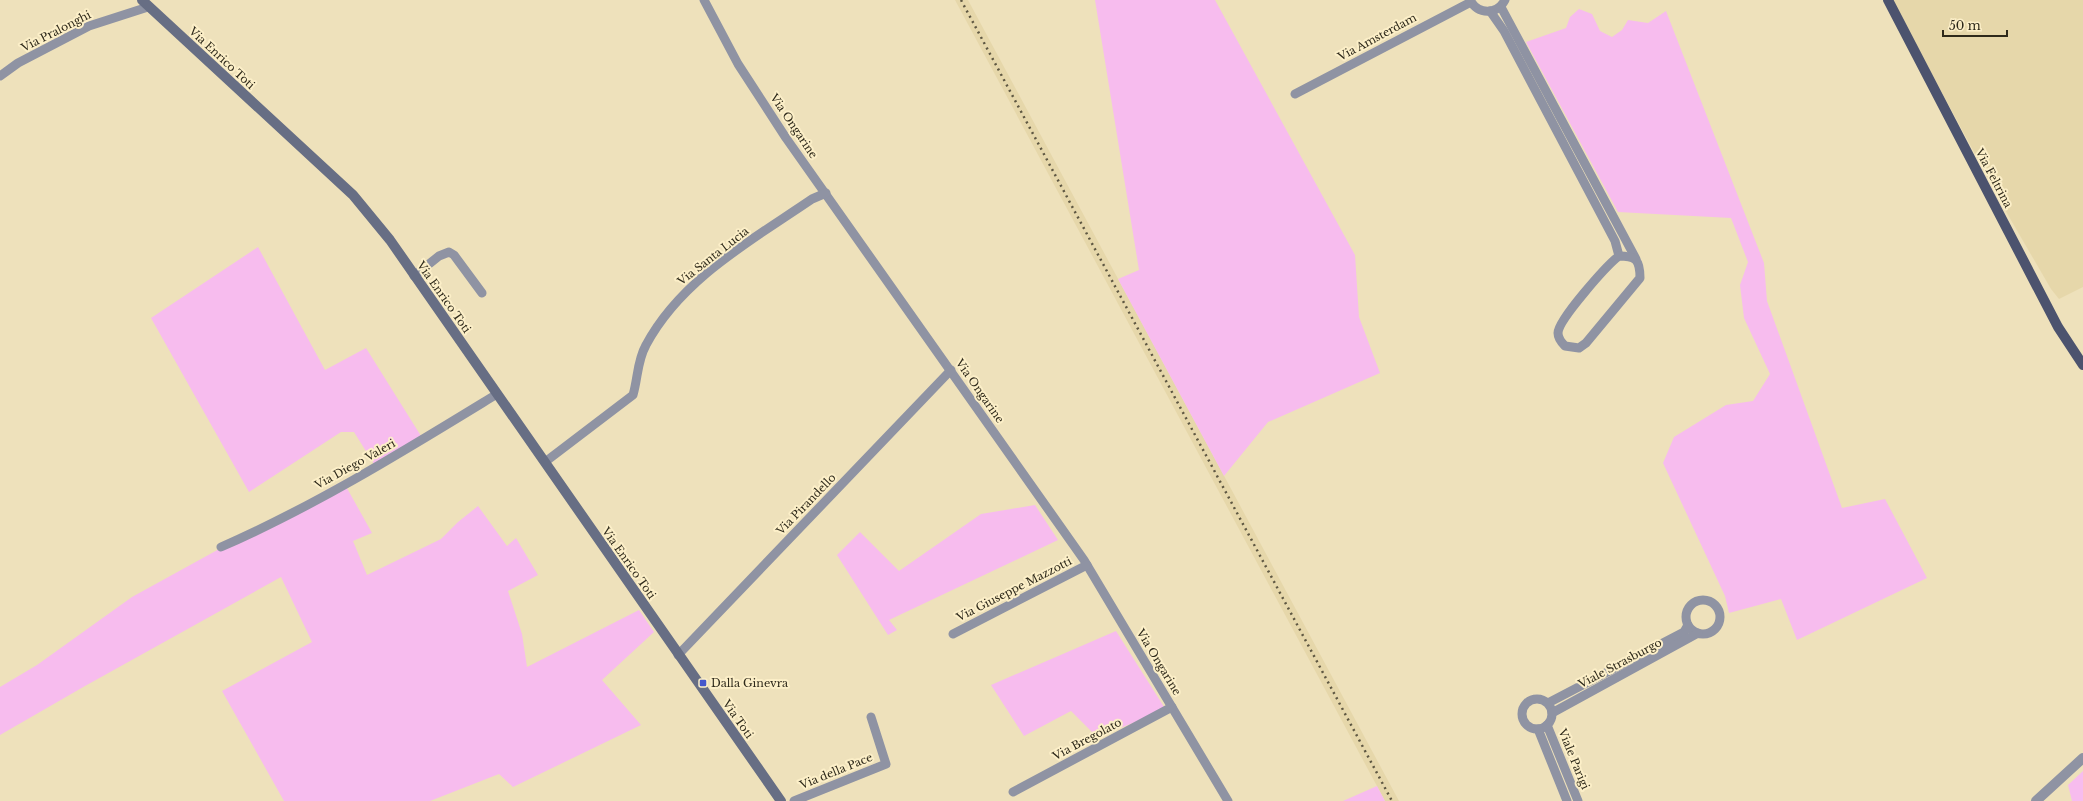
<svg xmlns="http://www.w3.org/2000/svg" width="2083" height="801" viewBox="0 0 2083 801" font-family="'Libre Baskerville',serif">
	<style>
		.built { fill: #e6d7aa }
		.green { fill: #f7bcee }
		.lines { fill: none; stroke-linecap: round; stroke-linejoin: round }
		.minor { stroke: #8f93a3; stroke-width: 9 }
		.tertiary { stroke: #8f93a3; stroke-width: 10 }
		.secondary { stroke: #676e84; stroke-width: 10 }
		.primary { stroke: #4c536e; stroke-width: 10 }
		.rail { stroke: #5e5742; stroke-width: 2.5; stroke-dasharray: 2 4; stroke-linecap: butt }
		.poi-dot { fill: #4557cb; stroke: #fcefc8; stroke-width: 1.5 }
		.labels { text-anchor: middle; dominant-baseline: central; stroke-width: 4; stroke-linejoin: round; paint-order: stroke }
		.street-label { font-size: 11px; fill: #2e291a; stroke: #fcefc8 }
		.poi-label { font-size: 11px; fill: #2e291a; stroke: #fcefc8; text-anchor: start }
	</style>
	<rect width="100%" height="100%" fill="#eee1bb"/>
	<g class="built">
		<polygon points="955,0 968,0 1399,801 1385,801"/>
		<polygon points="1892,0 2083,0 2083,287 2059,299 2051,289 2008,215"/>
	</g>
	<g class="green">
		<polygon points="1095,0 1215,0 1355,255 1359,317 1380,373 1268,422 1224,476 1118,279 1139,270"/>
		<polygon points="1579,9 1592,14 1600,31 1612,37 1622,30 1628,20 1648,23 1666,11 1764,263 1767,301 1842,508 1885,499 1927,578 1797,640 1781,599 1729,613 1725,596 1663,463 1674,437 1726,405 1753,401 1770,374 1744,318 1740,285 1748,262 1731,218 1618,212 1526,42 1566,28 1570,17"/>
		<polygon points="258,247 325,370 366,348 421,436 374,464 354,432 341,432 249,492 151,318"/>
		<polygon points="343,481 372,533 353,541 367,575 441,539 458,522 478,506 507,546 516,538 538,575 508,591 522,634 527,667 639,610 654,632 602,680 641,725 513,787 499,774 430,801 284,801 222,691 312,642 281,577 85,686 0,735 0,687 37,665 132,597"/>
		<polygon points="1035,505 1058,540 889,620 897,630 888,635 837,555 860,532 899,571 981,514"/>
		<polygon points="1116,631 1166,710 1097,737 1071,711 1024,736 991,685"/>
		<polygon points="2083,771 2083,801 2072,801 2068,785"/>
		<polygon points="1377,786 1385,801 1343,801"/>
	</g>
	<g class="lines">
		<g class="minor">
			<polyline points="704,0 738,64 786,138 1084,560 1228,801"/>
			<path d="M1470 0C1478 15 1497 15 1505 0"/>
			<polyline points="1501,7 1636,259"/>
			<polyline points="1490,11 1504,31 1615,241 1619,256"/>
			<polyline points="0,76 18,63 89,26 148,7"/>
			<polyline points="1295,94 1471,2"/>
			<path d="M1619 256C1636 256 1640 260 1640 278L1586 343 1579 348 1565 346C1562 343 1558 339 1558 333 1558 320 1607 265 1619 256Z"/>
			<polyline points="414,276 439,256 449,252 454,255 482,293"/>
			<path d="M545 462 633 395C638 378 637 361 646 345 681 279 752 240 812 199L826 193"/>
			<path d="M221 547C317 505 407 449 497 394"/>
			<circle cx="1703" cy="617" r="17"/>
			<polyline points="953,634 1087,565"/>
			<polyline points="678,655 951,370"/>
			<circle cx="1537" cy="714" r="15"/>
			<polyline points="1548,703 1684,632 1688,625"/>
			<polyline points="1552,713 1698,633"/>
			<polyline points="1547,725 1578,801"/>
			<polyline points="1538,729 1567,801"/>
			<polyline points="1013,792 1172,707"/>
			<polyline points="794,801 886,764 871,717"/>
		</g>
		<polyline class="tertiary" points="2036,801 2083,758"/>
		<polyline class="secondary" points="142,0 353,195 390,240 781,801"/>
		<polyline class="primary" points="1888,0 2058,327 2083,365"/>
		<polyline class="rail" points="961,0 1392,801"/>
	</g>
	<rect class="poi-dot" x="699" y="679" width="8" height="8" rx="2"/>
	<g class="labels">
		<g class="street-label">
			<text transform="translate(56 31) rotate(-27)">Via Pralonghi</text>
			<text transform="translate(1377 37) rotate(-28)">Via Amsterdam</text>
			<text transform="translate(222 58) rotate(43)">Via Enrico Toti</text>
			<text transform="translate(794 126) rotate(56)">Via Ongarine</text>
			<text transform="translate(1994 178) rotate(62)">Via Feltrina</text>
			<text transform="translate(713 256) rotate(-38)">Via Santa Lucia</text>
			<text transform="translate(444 297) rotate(55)">Via Enrico Toti</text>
			<text transform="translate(980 391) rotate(55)">Via Ongarine</text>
			<text transform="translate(355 464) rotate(-29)">Via Diego Valeri</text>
			<text transform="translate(806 504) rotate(-46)">Via Pirandello</text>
			<text transform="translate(629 563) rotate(55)">Via Enrico Toti</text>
			<text transform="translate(1014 589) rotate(-27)">Via Giuseppe Mazzotti</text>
			<text transform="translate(1159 662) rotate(59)">Via Ongarine</text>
			<text transform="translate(1620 663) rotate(-28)">Viale Strasburgo</text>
			<text transform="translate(738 719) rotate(55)">Via Toti</text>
			<text transform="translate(1087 739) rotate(-28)">Via Bregolato</text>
			<text transform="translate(1574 759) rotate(68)">Viale Parigi</text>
			<text transform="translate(836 771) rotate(-22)">Via della Pace</text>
		</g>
		<g class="poi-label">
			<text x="711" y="683">Dalla Ginevra</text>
		</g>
	</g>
	<path d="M1943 30v6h64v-6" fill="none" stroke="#2e291a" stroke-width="2"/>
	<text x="1949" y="30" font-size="12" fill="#2e291a" stroke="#fcefc8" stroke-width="3" paint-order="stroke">50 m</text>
</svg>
